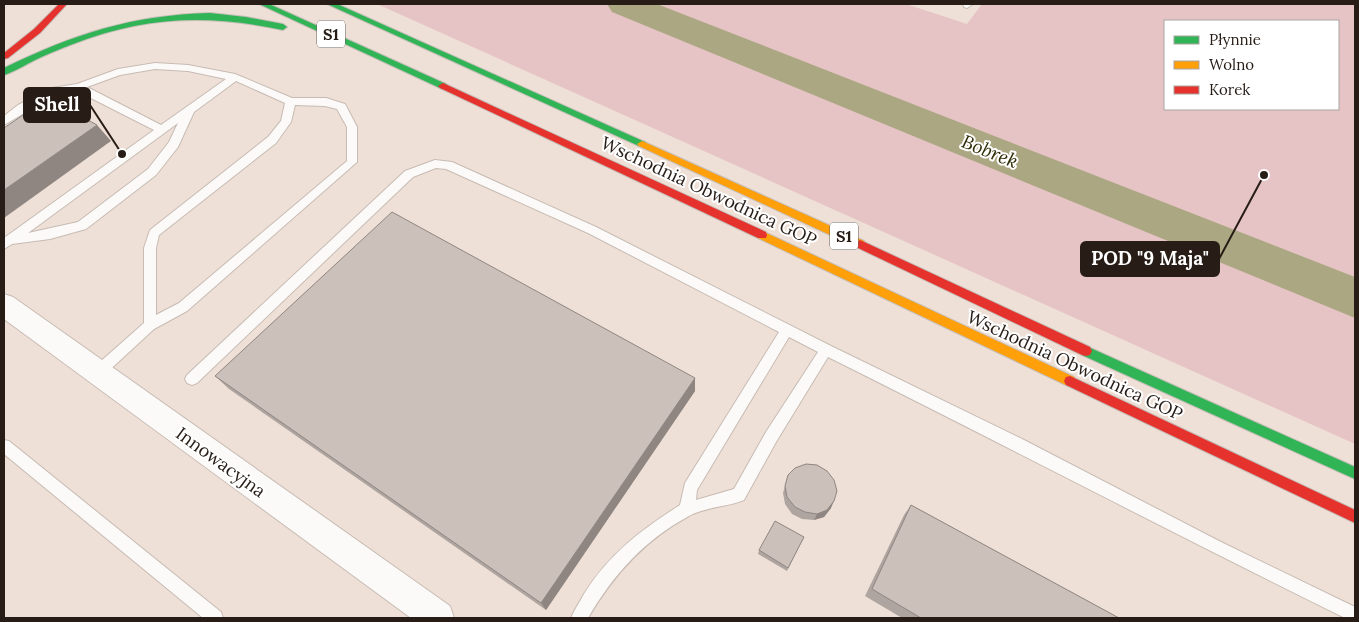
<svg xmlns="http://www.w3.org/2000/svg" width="1359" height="622" viewBox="0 0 1359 622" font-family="Lora,serif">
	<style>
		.green { fill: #e6c4c5; fill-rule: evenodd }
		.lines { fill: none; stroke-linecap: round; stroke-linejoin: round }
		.river { fill: #aca783; fill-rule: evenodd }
		.lane-casing { stroke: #c7bbb3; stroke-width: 2 }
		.street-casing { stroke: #c7bbb3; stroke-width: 2 }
		.fast-casing { stroke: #c5beb9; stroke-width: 2 }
		.slow-casing { stroke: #c5beb9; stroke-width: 2 }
		.jam-casing { stroke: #c5beb9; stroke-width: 2 }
		.lane { fill: #fcfaf9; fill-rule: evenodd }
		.street { fill: #fcfaf9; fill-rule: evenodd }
		.fast { fill: #30b455; fill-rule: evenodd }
		.slow { fill: #ff9f0a; fill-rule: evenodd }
		.jam { fill: #e5322d; fill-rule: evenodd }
		.wall { fill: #afa5a0 }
		.shaded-wall { fill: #8f8682 }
		.building { fill: #ccc0ba; stroke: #8f8682 }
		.labels { text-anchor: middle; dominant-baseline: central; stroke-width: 4; stroke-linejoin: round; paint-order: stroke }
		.shield { fill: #fff; stroke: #68615c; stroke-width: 1 }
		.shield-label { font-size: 16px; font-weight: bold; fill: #271d16 }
		.street-label { font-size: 18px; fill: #271d16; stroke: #fff }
		.water-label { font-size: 19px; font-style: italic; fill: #302e06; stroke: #fff }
		.leader { fill: none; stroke: #271d16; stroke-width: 2 }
		.callout-dot { fill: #271d16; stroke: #fff; stroke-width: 2 }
		.callout { fill: #271d16; stroke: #271d16; stroke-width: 2 }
		.callout-label { font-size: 19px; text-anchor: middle; font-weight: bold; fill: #fff }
	</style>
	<rect width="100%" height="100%" fill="#eee0d6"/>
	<path class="green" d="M377 4H906L967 24 982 4H1355V444ZM1165 21H1338V109H1165Z"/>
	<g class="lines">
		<polygon class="river" points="607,4 657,4 1355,277 1355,318 612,12"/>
		<defs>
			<g id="lane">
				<polygon points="963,4 973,4 967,8 964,7"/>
				<path d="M155 63 188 65 235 74 292 98H326L345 104 357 127V162L187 311 154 329 102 377 97 379 92 377 90 373 92 369 144 323V248L150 230 268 137 281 121 285 103 236 81 194 112 178 147 156 175 86 229 50 239 12 244 4 249V238L154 130 77 91 58 93 4 125V116L18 105 52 88 77 84 118 69ZM155 69 188 71 226 79 161 125 87 87 120 75ZM295 105 325 106 337 109 347 127V161L179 303 156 315V248L159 235 276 143 291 122ZM178 123 169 142 148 169 78 222 28 233Z"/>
				<path d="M435 160 452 162 596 227 831 346 1024 440 1221 542 1355 607V618H1345C1172 533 1001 443 828 357L776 442 744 500C727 507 705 507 689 516 644 540 613 575 588 618H571C574 610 580 602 584 594 609 554 641 530 680 505L685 483 779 332 588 233 446 169 436 168 413 177 197 383 192 385 187 383 185 379 187 375 405 171ZM789 337 818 352 766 432 734 489 696 500 697 490Z"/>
				<polygon points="4,440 9,441 221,612 223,618 203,618 4,454"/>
			</g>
			<polygon id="street" points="4,294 13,297 450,606 454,618 411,618 4,319"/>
			<g id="fast">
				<polygon points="259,4 269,4 446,84 448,86 443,89 440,88"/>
				<polygon points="327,4 337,4 645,142 647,144 645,146 639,146"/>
				<path d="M210 13 246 17 283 24 287 27 283 30C208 14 145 16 73 44 60 49 47 54 35 60 25 65 14 72 4 75V68C74 34 132 15 210 13Z"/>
				<polygon points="1086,346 1355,467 1355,479 1082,355 1080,351 1082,347"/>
			</g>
			<g id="slow">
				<polygon points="642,141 864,241 865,244 860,248 856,247 639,146 637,144"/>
				<polygon points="762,231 1074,377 1076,381 1074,385 1070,386 1066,385 758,238 757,235 758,232"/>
			</g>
			<g id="jam">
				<polygon points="59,4 67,4 40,33 8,58 4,59 4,53 34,29"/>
				<polygon points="443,83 766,232 767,235 766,238 758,238 440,88 438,86"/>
				<polygon points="860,240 1090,347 1092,351 1090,355 1086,356 1082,355 856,247 855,244"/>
				<polygon points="1070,376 1355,510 1355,523 1066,385 1064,381 1066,377"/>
			</g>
		</defs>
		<use href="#lane" class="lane-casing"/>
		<use href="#street" class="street-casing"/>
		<use href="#fast" class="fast-casing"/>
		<use href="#slow" class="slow-casing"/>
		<use href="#jam" class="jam-casing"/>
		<use href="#lane" class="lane"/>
		<use href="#street" class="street"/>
		<use href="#fast" class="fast"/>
		<use href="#slow" class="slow"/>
		<use href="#jam" class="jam"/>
	</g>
	<g class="wall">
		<polygon points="215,376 695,378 695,391 546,610 229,389"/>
		<polygon points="788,475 831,508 824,517 814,520 802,519 792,514 785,504 783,493"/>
		<polygon points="911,505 1119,618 902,618 865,596 904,515"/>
		<polygon points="804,537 787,571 758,554 759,550"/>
	</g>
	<g class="shaded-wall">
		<polygon points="97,125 111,141 4,218 4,190"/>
		<polygon points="695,378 695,391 546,610 541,603"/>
		<polygon points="834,501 831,508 824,517 814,520 817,514"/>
	</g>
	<g class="building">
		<polygon points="48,98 97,125 4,190 4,128"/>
		<polygon points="392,212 695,378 541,603 215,376"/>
		<polygon points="806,464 817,465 827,471 834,480 837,491 834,501 827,510 817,514 805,512 795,507 787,497 785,486 788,475 795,468"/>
		<polygon points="911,505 1119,618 921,618 872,589"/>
		<polygon points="775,521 804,537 788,568 759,550"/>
	</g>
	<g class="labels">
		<g class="shield">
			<rect x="317" y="20.5" width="28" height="27" rx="4"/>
			<rect x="830" y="222.5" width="28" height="27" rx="4"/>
		</g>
		<g class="shield-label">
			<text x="331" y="34">S1</text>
			<text x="844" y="236">S1</text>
		</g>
		<g class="street-label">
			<text transform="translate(709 191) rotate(25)">Wschodnia Obwodnica GOP</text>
			<text transform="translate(1075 365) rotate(25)">Wschodnia Obwodnica GOP</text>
			<text transform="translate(221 462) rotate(36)">Innowacyjna</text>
		</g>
		<g class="water-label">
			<text transform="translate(990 151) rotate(22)">Bobrek</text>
		</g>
	</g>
	<path class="leader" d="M122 154L90 105M1264 175L1219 259"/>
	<g class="callout-dot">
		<circle cx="122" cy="154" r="5"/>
		<circle cx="1264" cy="175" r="5"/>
	</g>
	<g class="callout">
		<rect x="24" y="88" width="66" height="34" rx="5"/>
		<rect x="1081" y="242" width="138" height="34" rx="5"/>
	</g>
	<g class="callout-label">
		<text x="57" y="111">Shell</text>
		<text x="1150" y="265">POD "9 Maja"</text>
	</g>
	<rect width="1359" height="622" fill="none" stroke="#271d16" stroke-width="10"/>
	<rect x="1164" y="20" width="175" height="90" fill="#ffffff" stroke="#a9a5a2"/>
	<rect x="1174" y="36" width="25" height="8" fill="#30b455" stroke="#a9a5a2"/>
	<text x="1209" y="45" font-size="15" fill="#271d16">Płynnie</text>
	<rect x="1174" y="61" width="25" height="8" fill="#ff9f0a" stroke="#a9a5a2"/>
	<text x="1209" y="70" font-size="15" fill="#271d16">Wolno</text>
	<rect x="1174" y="86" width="25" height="8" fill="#e5322d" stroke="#a9a5a2"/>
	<text x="1209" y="95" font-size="15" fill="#271d16">Korek</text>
</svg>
